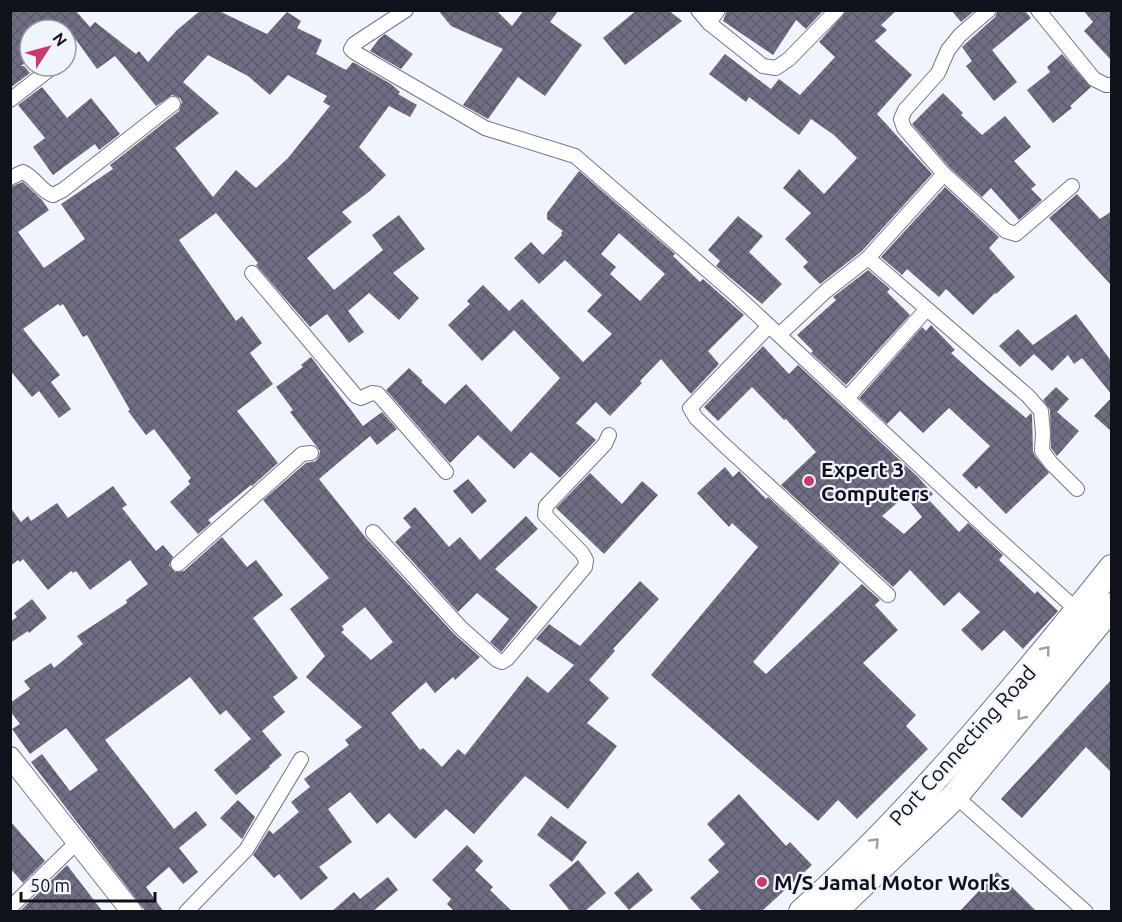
<svg xmlns="http://www.w3.org/2000/svg" width="1122" height="922" viewBox="0 0 1122 922" font-family="Ubuntu,sans-serif">
	<style>
		.building { fill: url(#building-cross-hatch); fill-rule: evenodd }
		.lines { fill: none; stroke-linecap: round; stroke-linejoin: round }
		.street-casing { stroke: #70778c; stroke-width: 16 }
		.secondary-casing { stroke: #70778c; stroke-width: 22 }
		.highway-casing { stroke: #70778c; stroke-width: 28 }
		.street { stroke: #fff; stroke-width: 14 }
		.secondary { stroke: #fff; stroke-width: 20 }
		.highway { stroke: #fff; stroke-width: 26 }
		.oneway { stroke: #9fa0a3 }
		.poi-dot { fill: #c83b6a; stroke: #f0f4fd; stroke-width: 2 }
		.labels { text-anchor: middle; dominant-baseline: central; stroke-width: 4.5; stroke-linejoin: round; paint-order: stroke }
		.poi-label { font-size: 21px; font-weight: bold; fill: #10121a; stroke: #f0f4fd; text-anchor: start }
		.street-label { font-size: 21px; fill: #10121a; stroke: #f0f4fd }
	</style>
	<defs>
		<pattern id="building-cross-hatch" width="8" height="8" patternUnits="userSpaceOnUse" patternTransform="scale(1.5)"><rect width="8" height="8" fill="#716e84"/><path d="M0 0l8 8M0 8l8-8" fill="none" stroke="#5b596b"/></pattern>
	</defs>
	<rect width="100%" height="100%" fill="#f0f4fd"/>
	<g class="building">
		<path d="M10 10H75L90 27 95 22 136 54 139 51 148 62 177 30 201 10H217L267 34 287 12 301 21 297 28 322 40 316 54 346 70 353 62 391 84 400 92 398 94 417 105 410 117 389 106 359 147 386 175 370 191 342 212 352 222 307 258 334 290 383 250 372 235 399 215 425 249 393 273 419 298 399 320 369 293 348 311 364 332 349 343 327 314 310 327 256 265 258 263 216 213 179 240 236 321 242 316 262 343 250 353 273 384 237 411 278 463 252 486 251 485 208 520 211 523 198 534 170 502 190 484 188 481 191 478 154 429 146 435 128 411 130 410 87 335 83 337 63 304 60 306 58 304 23 329 60 375 51 382 71 409 59 418 39 391 32 397 10 370V187L23 182 42 200 49 210 18 232 44 268 85 239 61 204 113 169 110 165 179 111 182 102 180 98 172 95 156 106 115 56 97 69 69 30H30V59L21 66H24L30 73 10 88ZM208 55 248 76 270 95 288 75 327 96 323 102 330 106 288 158 256 188 236 170 213 197 175 148 219 113 183 82Z"/>
		<polygon points="438,10 496,10 512,26 524,10 559,10 550,22 582,45 545,96 518,77 488,119 463,105 503,49 451,26"/>
		<polygon points="637,10 668,10 682,21 625,65 603,38"/>
		<polygon points="727,10 823,10 823,11 806,29 796,20 773,55 723,21"/>
		<polygon points="847,10 897,10 881,25 887,30 875,41 912,75 877,114 932,174 862,251 820,284 803,267 808,262 785,239 811,213 783,188 799,169 824,194 857,158 834,135 811,119 799,135 749,97 746,102 709,74 725,54 771,89 779,79 800,95 835,57 819,42"/>
		<polygon points="951,10 975,10 961,22"/>
		<polygon points="998,10 1024,10 1031,18 992,50 1017,82 994,101 966,66 972,61 962,47 995,17"/>
		<polygon points="1083,10 1112,10 1112,61 1084,31 1093,22"/>
		<polygon points="385,34 413,54 401,69 370,51 379,39"/>
		<polygon points="1062,54 1091,87 1070,106 1072,108 1053,123 1027,90 1050,72 1047,67"/>
		<polygon points="42,87 67,118 91,98 120,134 99,150 95,144 53,175 33,147 45,138 18,105"/>
		<polygon points="943,93 963,113 961,115 982,135 1005,116 1031,147 1014,161 1036,185 1031,189 1042,200 1019,220 991,188 982,197 950,168 912,124"/>
		<path d="M579 171 675 254 673 256 700 282 703 279 744 315 708 351 719 364 691 394 661 359 640 381 642 383 610 416 596 402 576 423 596 440 560 478 531 452 514 469 478 435 450 463 386 390 409 368 423 381 421 382 445 404 466 384 511 432 560 378 514 330 482 361 448 325 470 304 467 301 483 285 509 311 522 299 583 362 612 334 587 311 602 295 565 260 539 284 514 258 531 242 543 255 562 235 561 233 563 231 547 219V213ZM619 233 665 274 640 301 610 274 616 267 601 254Z"/>
		<polygon points="945,187 999,237 989,248 1015,277 996,294 995,293 973,315 946,289 939,297 907,269 902,275 881,257"/>
		<polygon points="1077,194 1100,219 1112,211 1112,286 1049,218"/>
		<polygon points="738,216 763,236 749,252 782,284 762,304 716,266 720,261 708,250"/>
		<polygon points="868,270 890,289 887,292 910,315 846,385 811,353 813,351 797,335 836,300 833,297"/>
		<polygon points="1076,314 1112,362 1112,395 1082,358 1074,364 1068,355 1052,371 1034,354 1020,367 999,346 1018,329 1033,345"/>
		<polygon points="931,325 955,350 951,353 982,381 1026,418 1031,413 1032,415 1033,451 1035,456 1049,473 1006,514 979,486 976,489 962,475 990,446 949,408 923,433 900,411 887,424 859,398 922,327 926,331"/>
		<path d="M763 346 789 374 798 365 919 478 933 494 928 499 959 532 968 523 1003 555 999 560 1035 594 1037 591 1058 611 1023 649 1004 630 982 651 961 630 980 612 959 592 944 606 910 570 893 587 781 485 816 452 786 419 784 420 752 387 718 421 704 407ZM905 496 922 517 904 534 882 516Z"/>
		<path d="M311 357 363 426 382 412 397 429 377 445 370 436 319 479 366 538 454 634 480 657 455 680 453 677 435 693 426 682 391 713 420 750 423 748 442 767 458 749 465 755 527 676 548 693 574 665 536 639 549 624 580 646 640 581 659 599 613 649 615 651 589 680 609 698 587 723 617 746 568 809 525 776 474 834 446 809 415 839 389 813 377 824 350 792 328 809 352 842 319 867 328 878 301 900 279 874 274 878 253 855 269 830 273 834 299 812 291 802 310 787 304 779 349 745 345 740 362 727 306 677 325 656 290 609 329 578 263 500 306 463 316 461 319 456 320 451 290 412 293 410 276 387 303 367 301 365ZM365 607 393 642 371 660 341 632 344 630 342 626Z"/>
		<polygon points="1056,387 1069,399 1057,412 1079,431 1057,456 1051,448 1050,410 1043,400"/>
		<polygon points="1112,397 1112,432 1094,416"/>
		<polygon points="725,467 733,477 739,471 766,499 768,497 840,563 753,662 766,674 862,584 880,600 875,605 898,630 863,663 916,715 906,726 928,749 857,819 838,800 818,821 651,675 758,547 732,523 729,527 697,493"/>
		<polygon points="590,473 622,504 642,481 658,495 604,554 556,508"/>
		<polygon points="468,479 487,501 472,514 453,491"/>
		<polygon points="113,486 127,505 122,508 156,551 163,545 173,557 169,565 175,572 184,571 222,537 247,567 256,560 283,595 253,618 298,678 273,697 285,712 262,731 282,755 269,766 270,767 236,795 214,770 251,739 226,710 220,715 190,677 105,740 174,829 196,811 207,825 179,848 198,872 183,884 169,867 146,887 164,912 146,912 31,762 42,754 70,791 98,770 66,728 30,754 12,729 20,724 10,711 10,703 30,689 24,681 51,663 54,668 83,644 77,636 127,603 126,600 148,584 130,560 90,590 76,571 73,573 71,571 48,590 23,559 20,562 18,560 10,566 10,507 21,522 28,516 31,521 57,503 68,518"/>
		<polygon points="415,507 449,547 460,537 480,560 526,516 538,529 495,569 538,607 501,652 490,642 509,619 477,593 458,612 395,542 411,527 403,518"/>
		<polygon points="32,599 47,618 29,633 28,631 10,643 10,622 17,617 14,613"/>
		<polygon points="1112,679 1112,773 1086,747 1022,818 1001,799"/>
		<polygon points="739,794 786,846 790,842 812,865 761,912 703,912 690,898 719,872 708,860 725,844 707,824"/>
		<polygon points="238,800 255,817 242,839 220,818"/>
		<polygon points="551,816 587,842 572,862 537,835"/>
		<polygon points="10,821 45,861 23,883 10,868"/>
		<polygon points="467,845 483,861 475,870 493,887 490,890 513,912 455,912 447,904 451,899 432,880"/>
		<polygon points="578,860 606,893 584,912 571,912 549,885"/>
		<polygon points="67,865 103,912 19,912"/>
		<polygon points="638,872 653,890 629,910 614,893"/>
		<polygon points="997,872 1037,912 959,912"/>
		<polygon points="388,877 398,890 372,912 331,912 354,892 360,899"/>
	</g>
	<g class="lines">
		<defs>
			<g id="street">
				<polyline points="406,10 354,44 351,49 354,52 485,128 575,156 736,295 984,526 1078,611"/>
				<polyline points="698,10 709,23 763,66 776,68 789,59 837,10"/>
				<polyline points="989,10 960,35 948,50 938,73 905,110 901,119 904,128 944,174 1006,231 1016,234 1072,186"/>
				<polyline points="1038,10 1094,79 1106,85 1112,85"/>
				<polyline points="709,23 718,10"/>
				<polyline points="66,57 67,56"/>
				<polyline points="10,100 54,66"/>
				<path d="M10 178 23 172C36 178 40 191 53 195L63 190 173 104"/>
				<polyline points="868,258 1028,396 1041,411 1043,433 1042,451 1051,463 1077,489"/>
				<polyline points="252,273 356,396 361,398 372,393 378,394 446,472"/>
				<polyline points="769,326 690,408 696,418 723,444 888,595"/>
				<polyline points="779,335 826,291 868,258 944,174"/>
				<polyline points="847,398 926,310"/>
				<polyline points="373,532 461,628 497,660 502,662 507,659 585,567 586,560 582,553 545,515 546,506 605,444 609,435"/>
				<polyline points="178,564 302,454 311,453"/>
				<polyline points="952,793 1086,912"/>
				<polyline points="10,908 77,842"/>
				<polyline points="186,912 246,850 301,759"/>
			</g>
			<polyline id="secondary" points="10,757 132,912"/>
			<g id="highway">
				<path d="M802 912C857 863 907 810 956 755 1010 694 1061 632 1112 568"/>
				<polyline points="833,912 955,796 1112,606"/>
			</g>
		</defs>
		<use href="#street" class="street-casing"/>
		<use href="#secondary" class="secondary-casing"/>
		<use href="#highway" class="highway-casing"/>
		<use href="#street" class="street"/>
		<use href="#secondary" class="secondary"/>
		<use href="#highway" class="highway"/>
	</g>
	<defs><path id="oneway-chevron" d="M-2-3.5L2.5 0L-2 3.5" fill="none" stroke-width="1.6" stroke-linecap="round" stroke-linejoin="round" transform="scale(1.5)"/></defs>
	<g class="oneway">
		<use href="#oneway-chevron" transform="translate(1046 650) rotate(-51)"/>
		<use href="#oneway-chevron" transform="translate(1021 716) rotate(129)"/>
		<use href="#oneway-chevron" transform="translate(875 842) rotate(-47)"/>
	</g>
	<g class="poi-dot">
		<circle cx="809" cy="481" r="6"/>
		<circle cx="762" cy="882" r="6"/>
	</g>
	<g class="labels">
		<g class="poi-label">
			<text x="821" y="469">Expert 3<tspan x="821" dy="24">Computers</tspan></text>
			<text x="774" y="882">M/S Jamal Motor Works</text>
		</g>
		<g class="street-label">
			<text transform="translate(962 745) rotate(-48)">Port Connecting Road</text>
		</g>
	</g>
	<rect width="1122" height="922" fill="none" stroke="#10121a" stroke-width="24"/>
	<g transform="translate(48 48) rotate(54)"><circle r="28" fill="#f0f4fd" stroke="#969aa2" stroke-width="1.5"/>
	<path d="M0-4.5L10 22L0 15L-10 22Z" fill="#c83b6a"/>
	<text y="-9" font-size="16" font-weight="bold" text-anchor="middle" fill="#10121a">N</text>
	</g>
	<path d="M21 892v9h134v-9" fill="none" stroke="#10121a" stroke-width="3"/>
	<text x="30" y="892" font-size="18" fill="#10121a" stroke="#f0f4fd" stroke-width="4.5" paint-order="stroke">50 m</text>
</svg>
